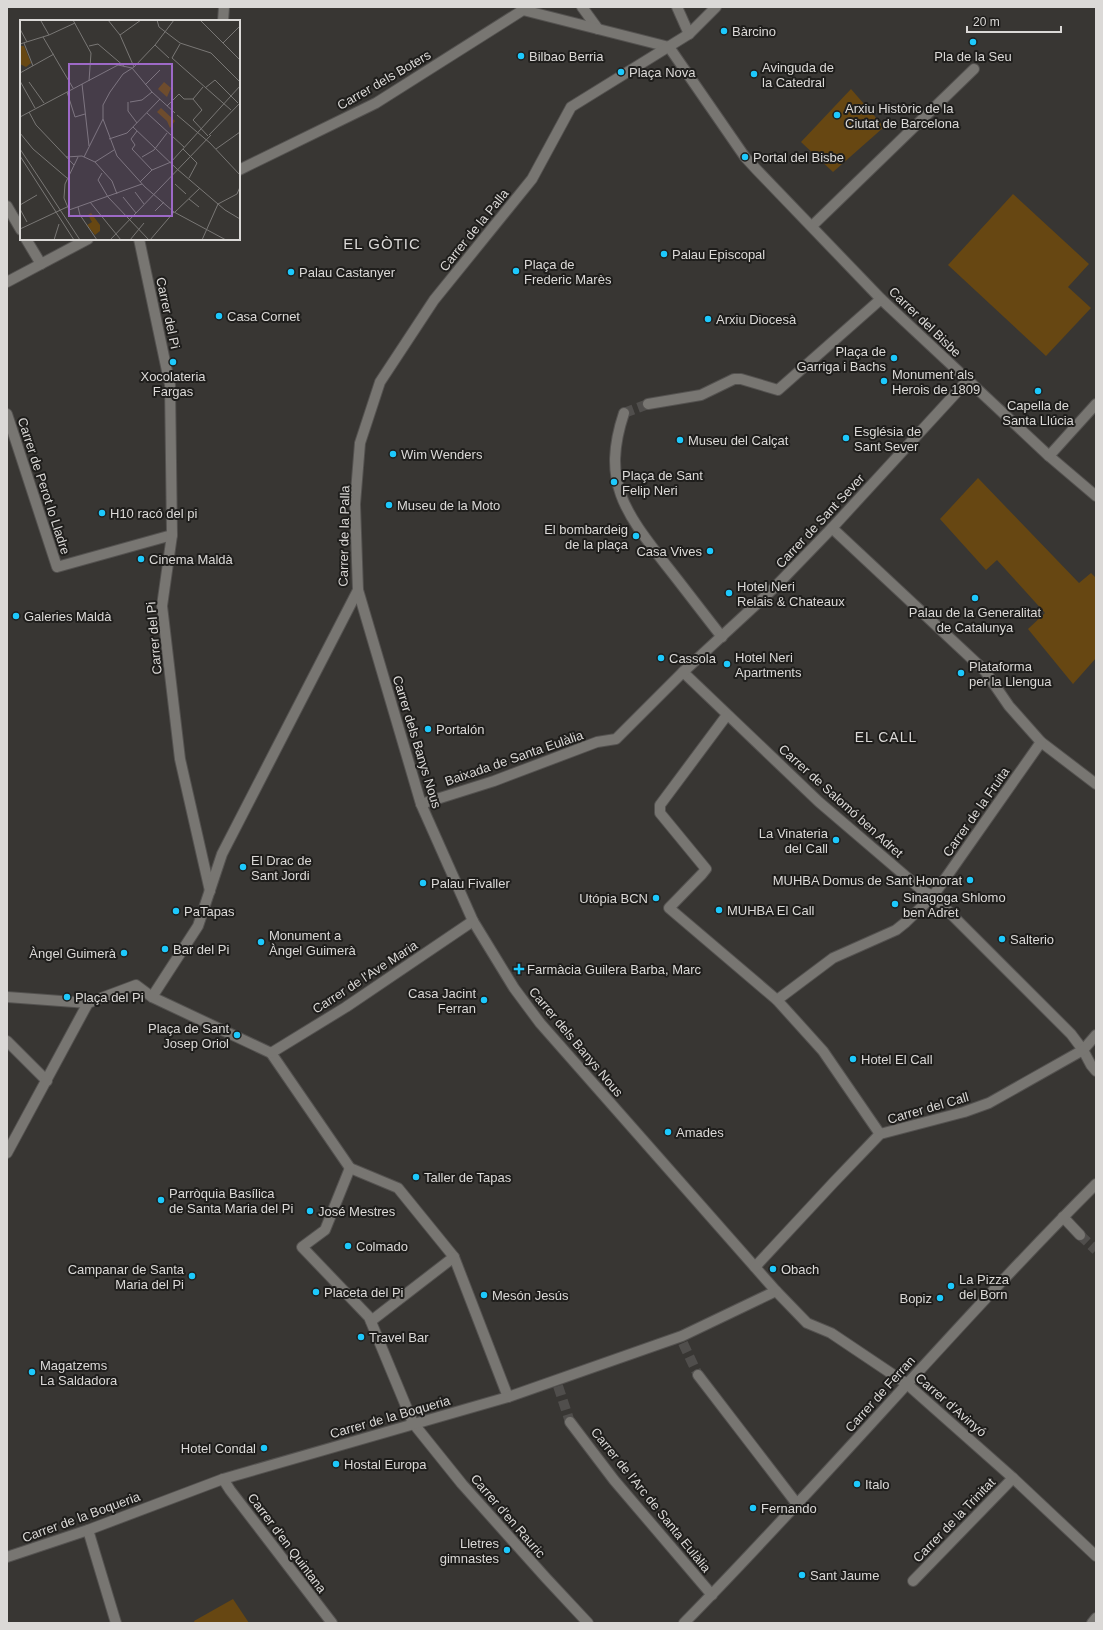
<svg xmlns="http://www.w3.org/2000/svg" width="1103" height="1630" viewBox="0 0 1103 1630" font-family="Helvetica,sans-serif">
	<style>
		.green { fill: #674712 }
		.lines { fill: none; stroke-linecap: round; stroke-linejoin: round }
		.street-tunnel { stroke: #504e4c; stroke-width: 10; stroke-dasharray: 10 5; stroke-linecap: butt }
		.lane-casing { stroke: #545250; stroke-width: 12 }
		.street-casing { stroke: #545250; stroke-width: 12 }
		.lane { stroke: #787672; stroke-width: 10 }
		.street { stroke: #787672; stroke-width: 10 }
		.poi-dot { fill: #1dc9fd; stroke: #1f1e1c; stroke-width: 1.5 }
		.labels { text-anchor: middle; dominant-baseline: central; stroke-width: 4; stroke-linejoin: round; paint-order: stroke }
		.poi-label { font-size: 13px; fill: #dbd9d7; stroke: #1f1e1c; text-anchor: start }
		.street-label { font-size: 13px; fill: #dbd9d7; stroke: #1f1e1c }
		.neighbourhood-label { font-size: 14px; letter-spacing: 1px; fill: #dbd9d7; stroke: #1f1e1c }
		.quarter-label { font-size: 15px; letter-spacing: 1px; fill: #dbd9d7; stroke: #1f1e1c }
		.inset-road { fill: none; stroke: #797775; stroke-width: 1 }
		.view { fill: #9d69c7; fill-opacity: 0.15; stroke: #9d69c7; stroke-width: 2 }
		.inset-edge { fill: none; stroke: #dbd9d7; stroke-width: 2 }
	</style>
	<rect width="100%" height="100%" fill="#383633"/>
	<g class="green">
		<polygon points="851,89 884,127 833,172 801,142"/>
		<polygon points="1013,194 1089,264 1068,287 1091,308 1046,356 948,265"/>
		<polygon points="978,478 1079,583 1091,573 1096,578 1096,658 1073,684 1028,629 1045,613 997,560 986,570 940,519"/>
		<polygon points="233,1599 249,1623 195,1623 194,1621"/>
	</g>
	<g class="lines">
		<g class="street-tunnel">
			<polyline points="624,413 648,404"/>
			<polyline points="1080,1235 1096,1250"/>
			<polyline points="683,1343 698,1375"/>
			<polyline points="558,1386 570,1422"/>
		</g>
		<defs>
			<polyline id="lane" points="7,414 57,567 172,535"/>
			<g id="street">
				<polyline points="582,7 598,29"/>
				<polyline points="677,7 689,34"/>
				<polyline points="223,21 224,7"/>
				<polyline points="239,170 376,103 523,10 669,47 745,157 757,170 881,299 1049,456 1096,496"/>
				<polyline points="7,206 21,230"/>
				<polyline points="812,226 974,69"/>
				<polyline points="26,239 41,264"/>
				<polyline points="139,239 170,385 172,535 162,606 180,759 210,891"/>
				<polyline points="7,282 88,239"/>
				<polyline points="648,404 701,395 734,379 741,379 778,390 881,299"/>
				<path d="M624 413C601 482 625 512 666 565 685 589 703 613 722 637"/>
				<polyline points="1049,456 1096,404"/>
				<polyline points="832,528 985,671 1009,706 1041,742 1096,784"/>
				<polyline points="358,590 421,804 473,921 514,988 540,1023 776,1291 807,1323 831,1333 907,1384 1013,1478 1096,1556"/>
				<polyline points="683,672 819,802 923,891 933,896 1071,1034 1083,1050 1091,1065 1096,1071"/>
				<polyline points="727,715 660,805 660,813 706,869 702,874 669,908 777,1000 823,1051 880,1134"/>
				<polyline points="421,804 494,781 597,742 616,739 683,672 774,588 832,528 967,381"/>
				<polyline points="7,997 88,1003 136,985 152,997 271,1053 350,1168 398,1188 454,1257 508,1397"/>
				<polyline points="152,997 198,926 222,854 358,590 355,504 360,443 380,382 434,300 532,179 571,107 689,34 716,7"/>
				<polyline points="777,1000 833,958 896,930 906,922 933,896 1041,742"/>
				<polyline points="7,1041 47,1081"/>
				<polyline points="271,1053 346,1007 473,921"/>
				<polyline points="7,1153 88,1003"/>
				<polyline points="350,1168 325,1230 302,1247 369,1317 413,1423 462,1484 546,1578 588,1623"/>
				<polyline points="1063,1217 1080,1235"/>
				<polyline points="755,1267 834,1182 880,1134 964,1112 989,1103 1083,1050 1096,1035"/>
				<polyline points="371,1321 454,1257"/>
				<polyline points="698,1375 797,1504"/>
				<polyline points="570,1422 614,1480 712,1595"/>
				<polyline points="223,1479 230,1490 332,1623"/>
				<polyline points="88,1530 116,1623"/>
				<polyline points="7,1557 88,1530 223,1479 508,1397 682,1336 776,1291"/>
				<polyline points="913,1581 1013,1478"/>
				<path d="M684 1623C825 1480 954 1326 1096 1184"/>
				<polyline points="1092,1623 1096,1618"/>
			</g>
		</defs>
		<use href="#lane" class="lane-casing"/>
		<use href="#street" class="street-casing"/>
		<use href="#lane" class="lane"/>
		<use href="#street" class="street"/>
	</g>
	<g class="poi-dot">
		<circle cx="724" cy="31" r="4"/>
		<circle cx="973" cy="42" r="4"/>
		<circle cx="521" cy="56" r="4"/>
		<circle cx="621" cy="72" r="4"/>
		<circle cx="754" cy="74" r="4"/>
		<circle cx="837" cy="115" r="4"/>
		<circle cx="745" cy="157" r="4"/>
		<circle cx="664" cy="254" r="4"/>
		<circle cx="516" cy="271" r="4"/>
		<circle cx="291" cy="272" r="4"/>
		<circle cx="219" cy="316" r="4"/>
		<circle cx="708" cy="319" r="4"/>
		<circle cx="894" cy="358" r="4"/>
		<circle cx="173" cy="362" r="4"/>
		<circle cx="884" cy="381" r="4"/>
		<circle cx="1038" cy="391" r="4"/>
		<circle cx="846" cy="438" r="4"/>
		<circle cx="680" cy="440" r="4"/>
		<circle cx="393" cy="454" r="4"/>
		<circle cx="614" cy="482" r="4"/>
		<circle cx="389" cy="505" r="4"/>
		<circle cx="102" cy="513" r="4"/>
		<circle cx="636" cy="536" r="4"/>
		<circle cx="710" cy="551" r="4"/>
		<circle cx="141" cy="559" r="4"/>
		<circle cx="729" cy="593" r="4"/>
		<circle cx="975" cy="598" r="4"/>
		<circle cx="16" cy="616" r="4"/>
		<circle cx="661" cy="658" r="4"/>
		<circle cx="727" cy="664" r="4"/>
		<circle cx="961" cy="673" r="4"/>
		<circle cx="428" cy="729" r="4"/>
		<circle cx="836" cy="840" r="4"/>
		<circle cx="243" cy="867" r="4"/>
		<circle cx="970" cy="880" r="4"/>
		<circle cx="423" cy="883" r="4"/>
		<circle cx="656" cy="898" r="4"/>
		<circle cx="895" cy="904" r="4"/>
		<circle cx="719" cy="910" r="4"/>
		<circle cx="176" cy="911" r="4"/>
		<circle cx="1002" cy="939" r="4"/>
		<circle cx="261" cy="942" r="4"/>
		<circle cx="165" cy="949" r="4"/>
		<circle cx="124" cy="953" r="4"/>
		<path d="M517 963h4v4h4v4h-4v4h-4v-4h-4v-4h4z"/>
		<circle cx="67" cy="997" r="4"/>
		<circle cx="484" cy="1000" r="4"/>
		<circle cx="237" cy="1035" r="4"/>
		<circle cx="853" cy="1059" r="4"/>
		<circle cx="668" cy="1132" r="4"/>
		<circle cx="416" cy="1177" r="4"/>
		<circle cx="161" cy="1200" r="4"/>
		<circle cx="310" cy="1211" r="4"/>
		<circle cx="348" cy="1246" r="4"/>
		<circle cx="773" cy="1269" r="4"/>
		<circle cx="192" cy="1276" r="4"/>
		<circle cx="951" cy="1286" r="4"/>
		<circle cx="316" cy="1292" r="4"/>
		<circle cx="484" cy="1295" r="4"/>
		<circle cx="940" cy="1298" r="4"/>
		<circle cx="361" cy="1337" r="4"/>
		<circle cx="32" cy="1372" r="4"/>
		<circle cx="264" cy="1448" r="4"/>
		<circle cx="336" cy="1464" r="4"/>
		<circle cx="857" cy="1484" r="4"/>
		<circle cx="753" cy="1508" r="4"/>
		<circle cx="507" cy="1550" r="4"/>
		<circle cx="802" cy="1575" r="4"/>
	</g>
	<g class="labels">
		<g class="poi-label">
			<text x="732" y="31">Bàrcino</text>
			<text x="529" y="56">Bilbao Berria</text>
			<text x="973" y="56" text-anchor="middle">Pla de la Seu</text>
			<text x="762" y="67">Avinguda de<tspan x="762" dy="15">la Catedral</tspan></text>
			<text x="629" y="72">Plaça Nova</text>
			<text x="845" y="108">Arxiu Històric de la<tspan x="845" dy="15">Ciutat de Barcelona</tspan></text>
			<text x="753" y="157">Portal del Bisbe</text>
			<text x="672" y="254">Palau Episcopal</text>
			<text x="524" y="264">Plaça de<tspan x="524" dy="15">Frederic Marès</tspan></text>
			<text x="299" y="272">Palau Castanyer</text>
			<text x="227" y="316">Casa Cornet</text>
			<text x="716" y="319">Arxiu Diocesà</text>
			<text x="886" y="351" text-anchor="end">Plaça de<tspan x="886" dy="15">Garriga i Bachs</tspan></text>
			<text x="892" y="374">Monument als<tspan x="892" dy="15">Herois de 1809</tspan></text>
			<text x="173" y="376" text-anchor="middle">Xocolateria<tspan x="173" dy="15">Fargas</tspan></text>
			<text x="1038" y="405" text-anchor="middle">Capella de<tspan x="1038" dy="15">Santa Llúcia</tspan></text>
			<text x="854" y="431">Església de<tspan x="854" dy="15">Sant Sever</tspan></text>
			<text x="688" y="440">Museu del Calçat</text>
			<text x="401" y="454">Wim Wenders</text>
			<text x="622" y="475">Plaça de Sant<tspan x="622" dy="15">Felip Neri</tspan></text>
			<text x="397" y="505">Museu de la Moto</text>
			<text x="110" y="513">H10 racó del pi</text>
			<text x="628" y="529" text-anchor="end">El bombardeig<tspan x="628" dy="15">de la plaça</tspan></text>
			<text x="702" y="551" text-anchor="end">Casa Vives</text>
			<text x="149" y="559">Cinema Maldà</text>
			<text x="737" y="586">Hotel Neri<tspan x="737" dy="15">Relais &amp; Chateaux</tspan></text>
			<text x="975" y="612" text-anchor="middle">Palau de la Generalitat<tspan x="975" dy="15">de Catalunya</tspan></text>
			<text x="24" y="616">Galeries Maldà</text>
			<text x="735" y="657">Hotel Neri<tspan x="735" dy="15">Apartments</tspan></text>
			<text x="669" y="658">Cassola</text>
			<text x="969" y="666">Plataforma<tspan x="969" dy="15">per la Llengua</tspan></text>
			<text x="436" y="729">Portalón</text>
			<text x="828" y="833" text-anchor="end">La Vinateria<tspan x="828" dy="15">del Call</tspan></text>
			<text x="251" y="860">El Drac de<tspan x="251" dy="15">Sant Jordi</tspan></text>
			<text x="962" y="880" text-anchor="end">MUHBA Domus de Sant Honorat</text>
			<text x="431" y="883">Palau Fivaller</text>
			<text x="903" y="897">Sinagoga Shlomo<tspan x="903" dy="15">ben Adret</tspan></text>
			<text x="648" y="898" text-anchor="end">Utópia BCN</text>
			<text x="727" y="910">MUHBA El Call</text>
			<text x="184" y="911">PaTapas</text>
			<text x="269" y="935">Monument a<tspan x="269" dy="15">Àngel Guimerà</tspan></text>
			<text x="1010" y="939">Salterio</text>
			<text x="173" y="949">Bar del Pi</text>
			<text x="116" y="953" text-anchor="end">Àngel Guimerà</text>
			<text x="527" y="969">Farmàcia Guilera Barba, Marc</text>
			<text x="476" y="993" text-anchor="end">Casa Jacint<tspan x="476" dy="15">Ferran</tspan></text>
			<text x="75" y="997">Plaça del Pi</text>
			<text x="229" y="1028" text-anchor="end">Plaça de Sant<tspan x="229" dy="15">Josep Oriol</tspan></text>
			<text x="861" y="1059">Hotel El Call</text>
			<text x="676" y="1132">Amades</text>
			<text x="424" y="1177">Taller de Tapas</text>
			<text x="169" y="1193">Parròquia Basílica<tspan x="169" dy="15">de Santa Maria del Pi</tspan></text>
			<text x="318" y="1211">José Mestres</text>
			<text x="356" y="1246">Colmado</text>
			<text x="184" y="1269" text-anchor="end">Campanar de Santa<tspan x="184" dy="15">Maria del Pi</tspan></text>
			<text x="781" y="1269">Obach</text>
			<text x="959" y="1279">La Pizza<tspan x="959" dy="15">del Born</tspan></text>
			<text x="324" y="1292">Placeta del Pi</text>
			<text x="492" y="1295">Mesón Jesús</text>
			<text x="932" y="1298" text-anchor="end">Bopiz</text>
			<text x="369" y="1337">Travel Bar</text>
			<text x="40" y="1365">Magatzems<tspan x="40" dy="15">La Saldadora</tspan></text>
			<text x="256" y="1448" text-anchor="end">Hotel Condal</text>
			<text x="344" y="1464">Hostal Europa</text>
			<text x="865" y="1484">Italo</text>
			<text x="761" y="1508">Fernando</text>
			<text x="499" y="1543" text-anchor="end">Lletres<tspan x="499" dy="15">gimnastes</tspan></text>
			<text x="810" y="1575">Sant Jaume</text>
		</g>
		<g class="street-label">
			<text transform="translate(384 80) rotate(-30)">Carrer dels Boters</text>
			<text transform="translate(474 230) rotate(-51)">Carrer de la Palla</text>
			<text transform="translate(168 313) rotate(78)">Carrer del Pi</text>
			<text transform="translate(925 322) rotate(44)">Carrer del Bisbe</text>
			<text transform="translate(44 486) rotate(72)">Carrer de Perot lo Lladre</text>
			<text transform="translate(820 521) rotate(-47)">Carrer de Sant Sever</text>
			<text transform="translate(344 536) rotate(-89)">Carrer de la Palla</text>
			<text transform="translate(154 638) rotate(-95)">Carrer del Pi</text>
			<text transform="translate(417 742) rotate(73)">Carrer dels Banys Nous</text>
			<text transform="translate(514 758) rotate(-19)">Baixada de Santa Eulàlia</text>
			<text transform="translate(841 801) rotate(42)">Carrer de Salomó ben Adret</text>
			<text transform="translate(976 812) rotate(-55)">Carrer de la Fruita</text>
			<text transform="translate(365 977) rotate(-33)">Carrer de l'Ave Maria</text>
			<text transform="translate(576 1042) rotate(50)">Carrer dels Banys Nous</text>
			<text transform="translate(928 1108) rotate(-16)">Carrer del Call</text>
			<text transform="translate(880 1394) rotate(-48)">Carrer de Ferran</text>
			<text transform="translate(951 1405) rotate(41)">Carrer d'Avinyó</text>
			<text transform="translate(390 1417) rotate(-16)">Carrer de la Boqueria</text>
			<text transform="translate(651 1500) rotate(51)">Carrer de l'Arc de Santa Eulàlia</text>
			<text transform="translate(508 1516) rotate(49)">Carrer d'en Rauric</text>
			<text transform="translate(81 1517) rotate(-20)">Carrer de la Boqueria</text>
			<text transform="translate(954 1520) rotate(-46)">Carrer de la Trinitat</text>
			<text transform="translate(287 1543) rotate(53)">Carrer d'en Quintana</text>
		</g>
		<g class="neighbourhood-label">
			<text x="886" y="737">EL CALL</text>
		</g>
		<g class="quarter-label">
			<text x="382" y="243">EL GÒTIC</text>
		</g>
	</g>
	<g transform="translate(20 20)">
		<rect width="220" height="220" fill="#383633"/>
		<path d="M0 26H4L11 43 6 47 0 44ZM144 62 151 68 147 77 138 69ZM141 88 155 101 150 108 147 101 137 92ZM71 193 80 205V211L75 215 67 205 72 202 68 195Z" fill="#674712"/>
		<path class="inset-road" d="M53 0 71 33 69 61M88 0 100 15 114 47M137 0 139 7 160 23 191 33 220 62M180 0 220 40M21 1 29 15M0 9 7 22M100 15 121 0M23 17 53 68M4 23 13 46M203 23 220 6M0 24 29 15 55 3M135 25 149 38M69 26 78 24 105 47M152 38 211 90M152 38 160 24M0 53 34 34M0 61 15 88M9 62 24 83M62 64 69 126M125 65 140 50M185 68 195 60 218 83M47 72 55 97 65 94M173 79 182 90 173 100 188 116M108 82V91L117 103M110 82 122 80 132 72M147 86 159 74 164 79H173L183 67M9 92 16 105 54 145M127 93 164 127M157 95 190 123 220 155M0 97 98 45 112 48 132 72 155 93M83 99 97 136 125 167 154 192 206 220M113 107 157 149 205 190 220 199M117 111 111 119 115 125 112 129 132 150M0 113 13 129 47 158M189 115 220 83M89 119 107 113 140 79M0 129 60 220M163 129 177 143 169 158M196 129 220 112M0 136 54 220M46 137 62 136 75 142 92 161 97 174M64 137 83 99V85L90 72 103 54 114 47 135 25 154 0M122 137 134 130 147 113M75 142 94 130M82 153 78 160 88 177 129 220M120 162 132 150 151 142 220 66M155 164 166 174M115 172 124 184M103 177 116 193M169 179 179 187M70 182 101 220M198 184 217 174 220 167M0 185 17 175M58 187 60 195 77 220M0 189 7 202M49 190 122 164M49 190 44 178 45 164 58 137M135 191 144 182M155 192 180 168M0 209 47 187M34 220 39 204M90 220 191 115M110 220 124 203M130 220 154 192M182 220 198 184"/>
		<path class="view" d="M49 44H152V196H49Z"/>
		<rect width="220" height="220" class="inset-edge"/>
	</g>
	<rect width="1103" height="1630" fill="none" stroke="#dbd9d7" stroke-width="16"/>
	<path d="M967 26v6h94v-6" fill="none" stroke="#dbd9d7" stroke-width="2"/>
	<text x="973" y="26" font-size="12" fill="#dbd9d7" stroke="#1f1e1c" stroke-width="3" paint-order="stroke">20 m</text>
</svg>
